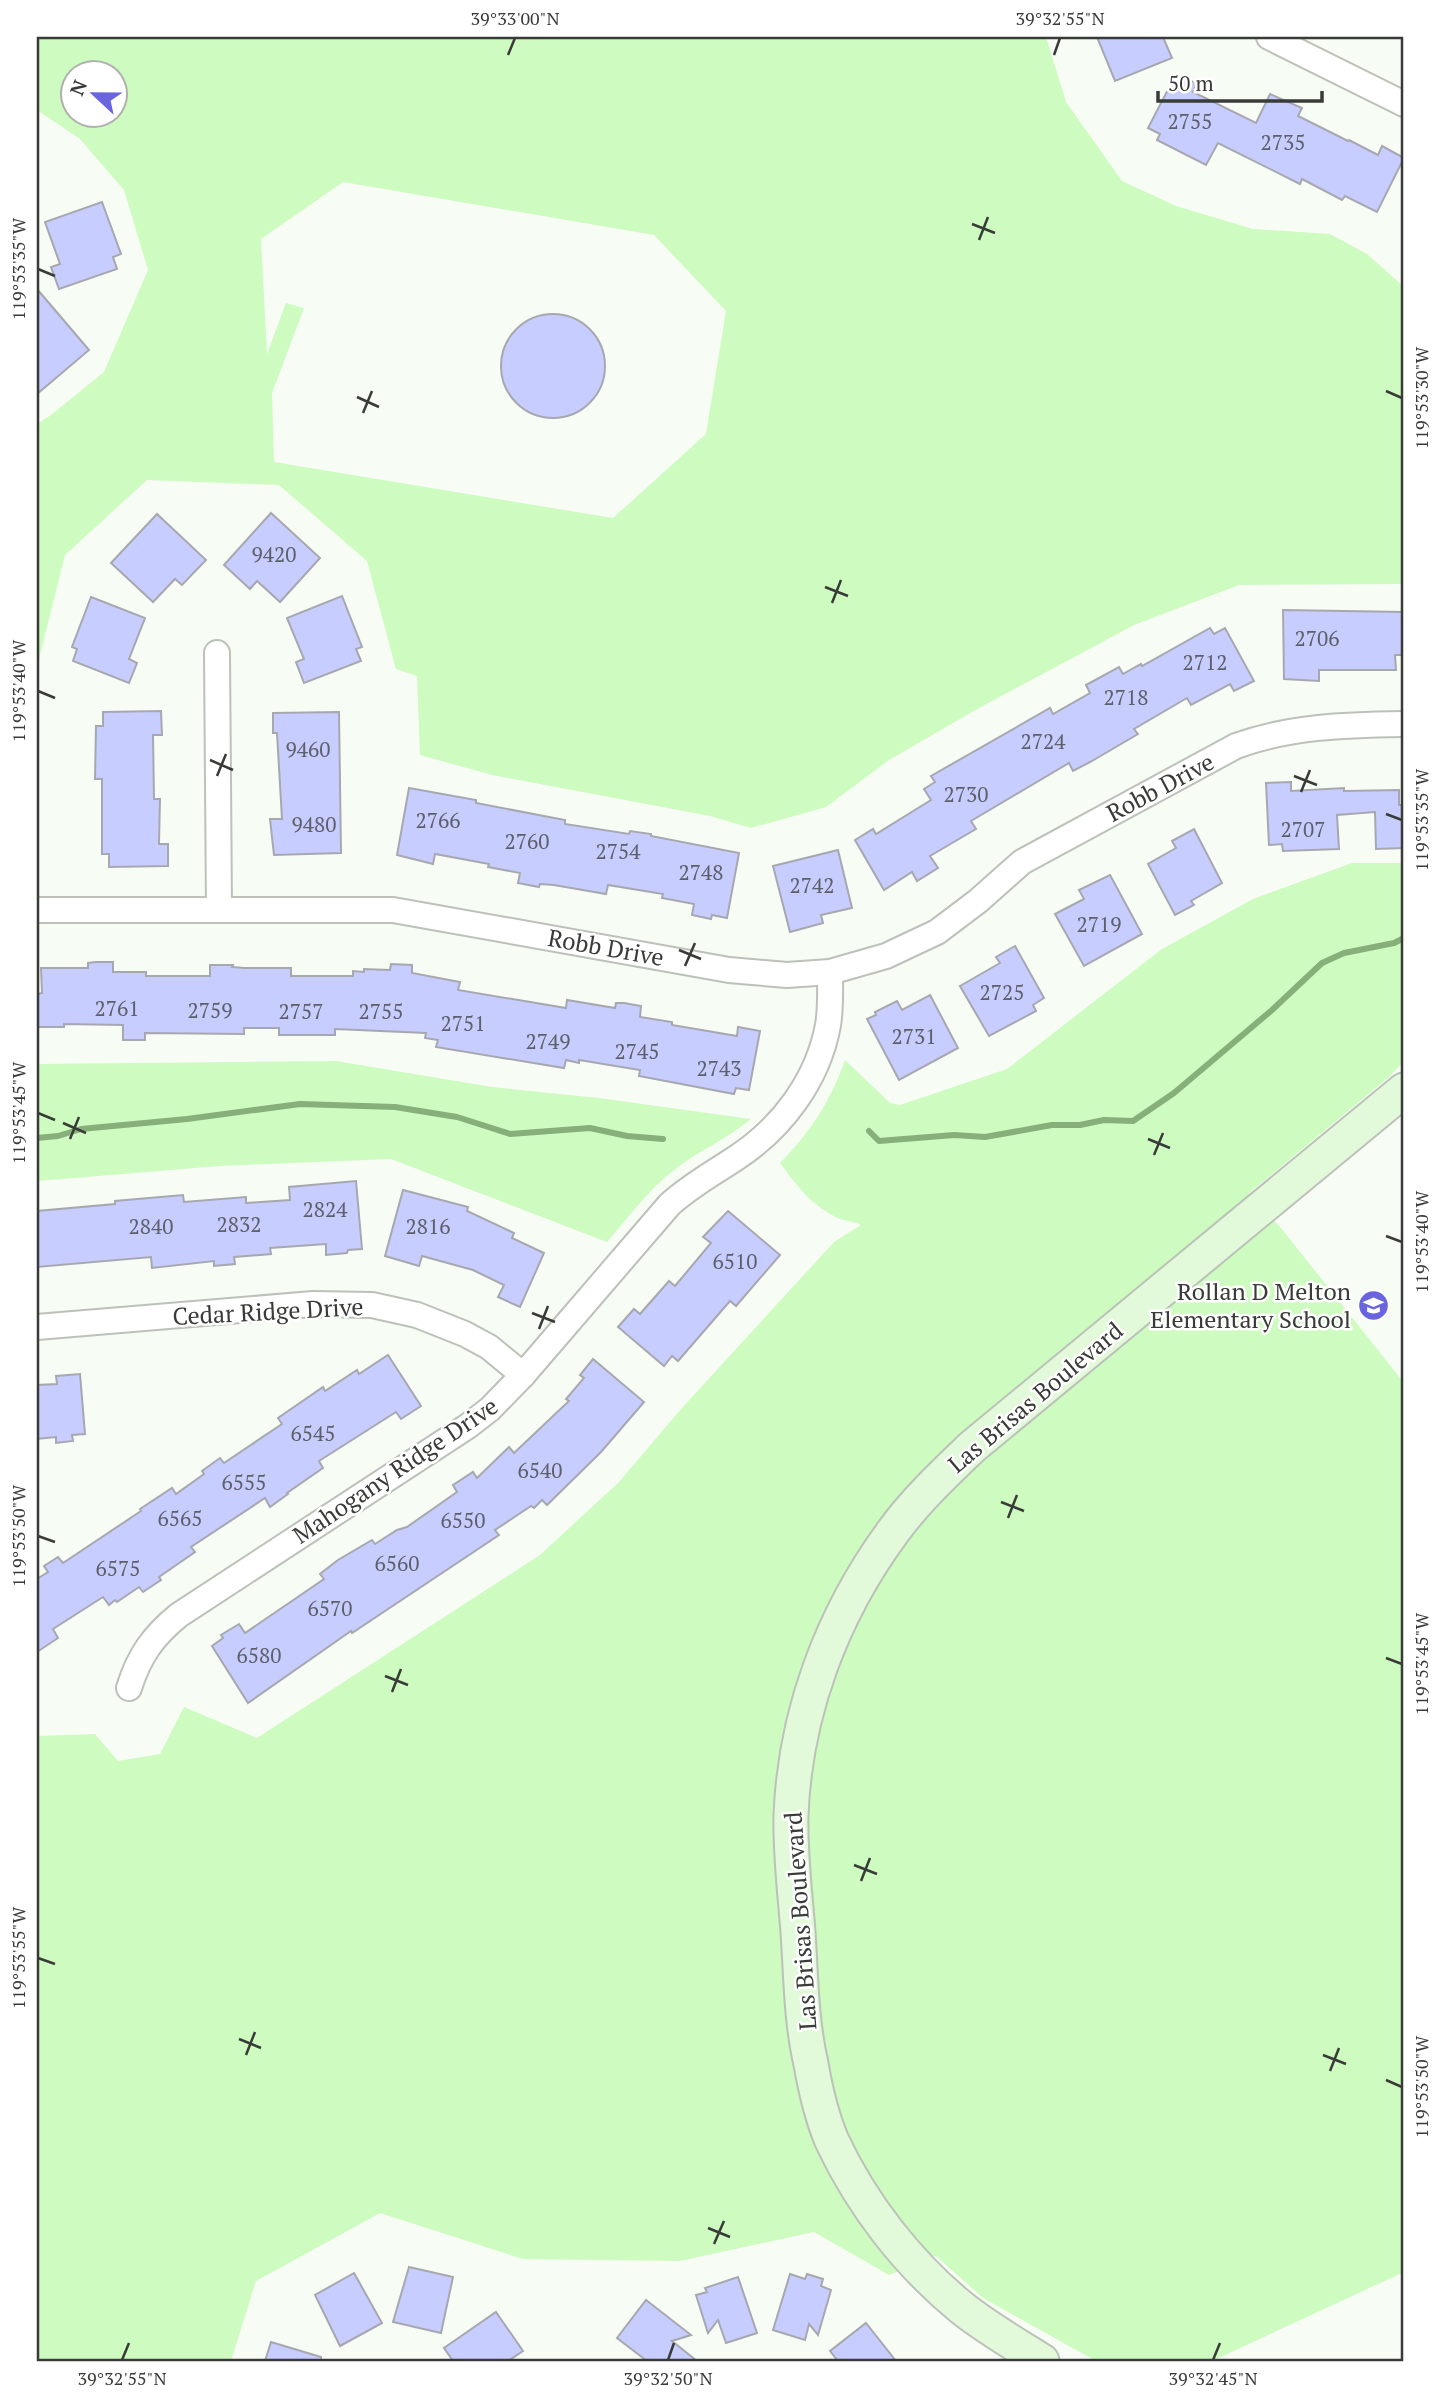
<svg xmlns="http://www.w3.org/2000/svg" width="1441" height="2398" viewBox="0 0 1441 2398" font-family="'PT Serif',serif">
	<style>
		.green { fill: #cefbc0; fill-rule: evenodd }
		.lines { fill: none; stroke-linecap: round; stroke-linejoin: round }
		.stream { stroke: #87af7a; stroke-width: 6 }
		.building { fill: #c8cdff; stroke: #a7a8af; stroke-width: 2 }
		.street-casing { stroke: #bcc1ba; stroke-width: 28 }
		.secondary-casing { stroke: #bcc1ba; stroke-width: 37 }
		.street { stroke: #fff; stroke-width: 24 }
		.secondary { stroke: #e2f9da; stroke-width: 33 }
		.ticks { fill: none; stroke: #393b38; stroke-width: 2.5 }
		.labels { text-anchor: middle; dominant-baseline: central; stroke-width: 5; stroke-linejoin: round; paint-order: stroke }
		.number-label { font-size: 21px; fill: #5d606a }
		.street-label { font-size: 24px; fill: #393b38; stroke: #fff }
		.poi-label { font-size: 24px; fill: #393b38; stroke: #fff; text-anchor: end }
		.neatline { fill: none; stroke: #393b38; stroke-width: 2.5 }
		.ticks-label { font-size: 18px; text-anchor: middle; fill: #393b38 }
	</style>
	<rect width="100%" height="100%" fill="#f7fcf5"/>
	<g class="green">
		<path d="M37 37H1046L1066 102 1122 181 1176 206 1253 229 1330 234 1367 254 1404 287V584L1239 585 1134 625 979 708 889 760 826 807 751 828 710 816 492 775 420 755 417 676 396 669 367 561 279 485 147 480 65 555 37 667V424L51 415 104 372 148 270 124 190 80 139 37 110ZM74 74H116V116H74ZM343 182 654 235 726 311 706 434 613 518 274 462 272 393 304 308 286 303 267 354 261 239Z"/>
		<path d="M1352 863H1404V1061L1389 1077 1248 1194 1281 1228 1404 1383V2272L1212 2361H1096L983 2298 936 2256 889 2275 814 2232 680 2261 523 2259 380 2213 256 2281 231 2361H37V1736L95 1734 118 1761 160 1754 184 1707 257 1738 540 1555 619 1482 681 1409 834 1242 861 1225C855 1222 847 1221 840 1219 813 1207 797 1186 780 1163 809 1134 832 1099 845 1060L890 1103 900 1105 1007 1069 1162 949 1253 899Z"/>
		<path d="M336 1061 492 1087 599 1098 751 1119C727 1139 698 1151 674 1170 648 1190 629 1217 607 1242L391 1159 220 1166 37 1181V1064Z"/>
	</g>
	<g class="lines">
		<g class="stream">
			<polyline points="869,1131 879,1141 954,1135 985,1137 1052,1125 1080,1125 1104,1120 1133,1121 1174,1093 1272,1010 1322,963 1344,953 1394,943 1404,938"/>
			<polyline points="37,1138 58,1136 81,1129 187,1119 300,1104 395,1107 457,1117 510,1134 590,1128 627,1136 663,1139"/>
		</g>
	</g>
	<g class="building">
		<polygon points="1097,37 1163,37 1172,58 1115,81"/>
		<polygon points="1176,74 1197,84 1193,92 1256,123 1270,94 1302,108 1298,116 1348,141 1349,140 1378,155 1382,146 1404,158 1377,212 1345,196 1342,200 1302,179 1300,184 1218,143 1206,165 1157,140 1160,134 1148,128"/>
		<polygon points="102,202 121,254 113,257 117,269 59,289 51,267 60,264 45,222"/>
		<polygon points="37,289 89,350 37,394"/>
		<circle cx="553" cy="366" r="52"/>
		<polygon points="271,513 320,558 280,602 257,581 250,589 224,565"/>
		<polygon points="157,514 206,560 182,585 175,579 153,602 111,563"/>
		<polygon points="342,596 362,647 356,649 361,661 304,683 296,662 304,659 287,618"/>
		<polygon points="91,597 145,618 129,659 137,663 129,683 73,661 77,649 72,647"/>
		<polygon points="1283,610 1404,612 1404,655 1395,655 1396,670 1319,670 1319,681 1284,679"/>
		<polygon points="1210,628 1214,634 1225,628 1254,681 1234,691 1230,684 1191,705 1187,698 1134,729 1138,734 1092,761 1073,771 1069,763 971,821 976,829 930,856 938,868 917,881 912,872 884,890 855,840 873,829 876,834 931,800 924,789 935,782 931,776 1050,708 1053,714 1090,693 1086,685 1119,667 1123,674 1141,664 1142,666"/>
		<polygon points="161,711 162,735 153,735 154,799 160,799 159,844 168,844 168,866 109,867 109,854 102,854 102,779 95,779 96,726 103,726 103,712"/>
		<polygon points="339,712 341,853 274,855 270,819 282,819 277,733 273,733 273,713"/>
		<polygon points="1291,782 1291,791 1344,788 1344,791 1399,790 1399,805 1404,805 1404,848 1376,849 1375,812 1337,815 1339,849 1283,851 1282,844 1269,845 1266,783"/>
		<polygon points="409,788 476,800 476,803 565,820 565,824 629,834 630,831 651,834 651,836 739,853 727,918 712,915 711,919 692,915 694,904 662,898 663,894 608,885 606,894 554,885 540,884 539,887 518,883 520,873 488,867 489,864 435,854 433,864 397,855"/>
		<polygon points="1194,829 1222,883 1191,901 1194,905 1175,915 1148,864 1176,848 1172,841"/>
		<polygon points="838,850 852,908 821,915 823,923 790,932 773,866"/>
		<polygon points="1110,875 1142,934 1084,966 1055,914 1084,899 1079,890"/>
		<polygon points="1015,946 1044,998 1033,1005 1036,1011 989,1036 960,986 1000,963 996,957"/>
		<polygon points="96,962 113,962 113,972 146,972 146,976 210,976 210,965 233,965 232,967 244,968 291,968 291,976 353,976 353,971 364,972 364,969 390,970 391,964 412,965 412,973 460,982 458,990 566,1008 567,1000 615,1008 616,1003 624,1003 641,1006 640,1017 672,1022 672,1025 737,1036 738,1027 760,1031 749,1090 736,1088 734,1094 639,1076 640,1070 579,1060 579,1063 566,1060 564,1068 436,1047 438,1040 425,1038 426,1033 335,1029 335,1035 279,1035 279,1028 244,1028 244,1034 145,1033 145,1040 123,1040 123,1025 64,1024 64,1027 37,1027 37,994 42,993 41,968 88,968 88,963"/>
		<polygon points="930,995 958,1048 899,1080 867,1019 876,1015 875,1012 897,1001 902,1010"/>
		<polygon points="356,1181 362,1249 348,1250 347,1253 326,1255 326,1244 270,1248 271,1254 234,1257 235,1264 214,1266 214,1261 152,1268 151,1257 37,1267 37,1211 115,1204 115,1201 183,1195 184,1202 246,1197 246,1203 290,1200 289,1187"/>
		<polygon points="403,1190 468,1207 467,1211 514,1233 512,1238 544,1253 520,1307 498,1297 504,1285 473,1270 422,1256 419,1266 385,1256"/>
		<polygon points="728,1211 780,1255 736,1306 730,1301 678,1361 672,1356 664,1366 618,1327 634,1309 640,1314 669,1281 675,1286 711,1243 703,1237"/>
		<polygon points="388,1355 421,1406 401,1419 396,1412 319,1461 323,1468 287,1493 288,1494 270,1507 265,1498 191,1547 195,1552 159,1577 161,1580 143,1592 139,1587 117,1602 115,1600 109,1605 103,1597 53,1629 58,1638 37,1652 37,1579 48,1572 44,1566 58,1557 63,1563 141,1511 140,1509 172,1488 176,1494 204,1474 202,1471 220,1458 224,1463 282,1424 278,1418 323,1387 325,1391 357,1370 359,1374"/>
		<polygon points="593,1359 644,1402 601,1452 547,1505 542,1500 534,1508 531,1506 495,1530 499,1535 352,1633 351,1631 248,1703 212,1646 223,1638 221,1635 239,1624 245,1633 324,1579 320,1574 338,1560 372,1540 375,1544 397,1530 407,1527 457,1492 453,1485 473,1472 477,1478 509,1447 514,1453 569,1401 566,1399 584,1378 580,1375"/>
		<polygon points="80,1374 85,1434 72,1435 73,1441 56,1443 56,1437 37,1439 37,1385 57,1384 56,1376"/>
		<polygon points="409,2267 453,2277 441,2333 393,2322"/>
		<polygon points="354,2273 382,2323 340,2346 315,2295"/>
		<polygon points="790,2274 805,2279 807,2274 823,2279 821,2286 831,2290 818,2335 809,2324 805,2340 773,2330"/>
		<polygon points="738,2277 757,2333 726,2343 718,2320 708,2333 696,2295 707,2292 705,2288"/>
		<polygon points="646,2300 691,2335 672,2341 697,2361 647,2361 617,2338"/>
		<polygon points="496,2312 523,2351 508,2361 453,2361 444,2348"/>
		<polygon points="866,2323 896,2361 838,2361 830,2351"/>
		<polygon points="271,2342 321,2357 321,2361 265,2361"/>
	</g>
	<g class="lines">
		<defs>
			<g id="street">
				<polyline points="1269,37 1404,104"/>
				<polyline points="217,653 219,909"/>
				<path d="M37 910H393L729 970 787 975 830 972 886 956 937 932 978 901 1022 862 1236 746C1291 726 1346 725 1404 724"/>
				<polyline points="37,1327 313,1304 372,1305 417,1315 465,1334 489,1347 523,1375"/>
				<path d="M129 1688C139 1656 153 1636 179 1615L468 1426 490 1409 523 1375 670 1204C693 1184 712 1174 736 1158 782 1128 818 1080 828 1025 831 1008 830 989 830 972"/>
			</g>
			<path id="secondary" d="M1042 2361C1015 2344 987 2328 962 2308 908 2264 862 2205 832 2141 823 2120 815 2087 811 2064 801 2021 801 1976 798 1932 795 1893 790 1854 791 1815 795 1713 832 1615 892 1533 915 1501 944 1474 972 1447L1404 1090"/>
		</defs>
		<use href="#street" class="street-casing"/>
		<use href="#secondary" class="secondary-casing"/>
		<use href="#street" class="street"/>
		<use href="#secondary" class="secondary"/>
	</g>
	<path class="ticks" d="M508 55 515 38M1054 55 1060 38M972 224 995 233M979 240 988 217M38 269 55 276M1386 391 1402 398M357 397 379 407M363 413 372 391M825 587 848 596M832 603 841 580M38 691 55 698M210 760 233 770M217 776 226 754M1294 776 1317 785M1301 792 1310 770M1386 814 1402 820M679 950 701 959M685 966 695 943M38 1113 55 1120M63 1123 86 1133M70 1139 79 1117M1148 1139 1170 1148M1154 1155 1163 1133M1386 1236 1402 1242M532 1313 555 1322M539 1329 548 1306M1001 1502 1024 1511M1008 1518 1017 1495M38 1536 55 1542M1386 1658 1402 1664M385 1676 408 1685M392 1692 401 1669M854 1865 877 1874M861 1881 870 1858M38 1958 55 1964M239 2039 261 2048M246 2055 255 2032M1323 2055 1346 2064M1330 2071 1339 2048M1386 2080 1402 2087M708 2228 730 2237M714 2244 724 2221M122 2360 129 2343M668 2360 674 2343M1213 2360 1220 2343"/>
	<defs>
		<symbol id="school-disc" viewBox="-11 -11 22 22"><circle r="9.5" fill="#6865de" stroke="#fff"/><path d="M0-5L7-2L0 1L-7-2ZM-4 1L0 2.5L4 1V4Q0 6-4 4Z" fill="#fff"/></symbol>
	</defs>
	<g fill-rule="evenodd">
		<use href="#school-disc" x="1356" y="1288" width="35" height="35"/>
	</g>
	<g class="labels">
		<g class="number-label">
			<text x="1190" y="121">2755</text>
			<text x="1283" y="142">2735</text>
			<text x="274" y="554">9420</text>
			<text x="1317" y="638">2706</text>
			<text x="1205" y="662">2712</text>
			<text x="1126" y="697">2718</text>
			<text x="1043" y="741">2724</text>
			<text x="308" y="749">9460</text>
			<text x="966" y="794">2730</text>
			<text x="438" y="820">2766</text>
			<text x="314" y="824">9480</text>
			<text x="1303" y="829">2707</text>
			<text x="527" y="841">2760</text>
			<text x="618" y="851">2754</text>
			<text x="701" y="872">2748</text>
			<text x="812" y="885">2742</text>
			<text x="1099" y="924">2719</text>
			<text x="1002" y="992">2725</text>
			<text x="117" y="1008">2761</text>
			<text x="210" y="1010">2759</text>
			<text x="301" y="1011">2757</text>
			<text x="381" y="1011">2755</text>
			<text x="463" y="1023">2751</text>
			<text x="914" y="1036">2731</text>
			<text x="548" y="1041">2749</text>
			<text x="637" y="1051">2745</text>
			<text x="719" y="1068">2743</text>
			<text x="325" y="1209">2824</text>
			<text x="239" y="1224">2832</text>
			<text x="151" y="1226">2840</text>
			<text x="428" y="1226">2816</text>
			<text x="735" y="1261">6510</text>
			<text x="313" y="1433">6545</text>
			<text x="540" y="1470">6540</text>
			<text x="244" y="1482">6555</text>
			<text x="180" y="1518">6565</text>
			<text x="463" y="1520">6550</text>
			<text x="397" y="1563">6560</text>
			<text x="118" y="1568">6575</text>
			<text x="330" y="1608">6570</text>
			<text x="259" y="1655">6580</text>
		</g>
		<g class="street-label">
			<text transform="translate(1160 787) rotate(-28)">Robb Drive</text>
			<text transform="translate(606 947) rotate(10)">Robb Drive</text>
			<text transform="translate(268 1311) rotate(-3)">Cedar Ridge Drive</text>
			<text transform="translate(1035 1397) rotate(-40)">Las Brisas Boulevard</text>
			<text transform="translate(395 1470) rotate(-34)">Mahogany Ridge Drive</text>
			<text transform="translate(800 1921) rotate(-94)">Las Brisas Boulevard</text>
		</g>
		<g class="poi-label">
			<text x="1351" y="1291">Rollan D Melton<tspan x="1351" dy="28">Elementary School</tspan></text>
		</g>
	</g>
	<rect width="1441" height="2398" fill="none" stroke="#ffffff" stroke-width="77"/>
	<g transform="translate(94 94) rotate(292)"><circle r="33" fill="#ffffff" stroke="#b0b1af" stroke-width="2"/>
	<path d="M0-5L12 26L0 18L-12 26Z" fill="#6865de"/>
	<text y="-10" font-size="19" font-weight="bold" text-anchor="middle" fill="#393b38">N</text>
	</g>
	<path d="M1158 91v10h164v-10" fill="none" stroke="#393b38" stroke-width="3.5"/>
	<text x="1168" y="91" font-size="21" fill="#393b38" stroke="#ffffff" stroke-width="5" paint-order="stroke">50 m</text>
	<rect x="38" y="38" width="1364" height="2322" class="neatline"/>
	<g class="ticks-label">
		<text x="515" y="25">39°33'00"N</text>
		<text x="1060" y="25">39°32'55"N</text>
		<text transform="translate(19 269) rotate(-90)" y="6">119°53'35"W</text>
		<text transform="translate(1422 398) rotate(-90)" y="6">119°53'30"W</text>
		<text transform="translate(19 691) rotate(-90)" y="6">119°53'40"W</text>
		<text transform="translate(1422 820) rotate(-90)" y="6">119°53'35"W</text>
		<text transform="translate(19 1113) rotate(-90)" y="6">119°53'45"W</text>
		<text transform="translate(1422 1242) rotate(-90)" y="6">119°53'40"W</text>
		<text transform="translate(19 1536) rotate(-90)" y="6">119°53'50"W</text>
		<text transform="translate(1422 1664) rotate(-90)" y="6">119°53'45"W</text>
		<text transform="translate(19 1958) rotate(-90)" y="6">119°53'55"W</text>
		<text transform="translate(1422 2087) rotate(-90)" y="6">119°53'50"W</text>
		<text x="122" y="2385">39°32'55"N</text>
		<text x="668" y="2385">39°32'50"N</text>
		<text x="1213" y="2385">39°32'45"N</text>
	</g>
</svg>
